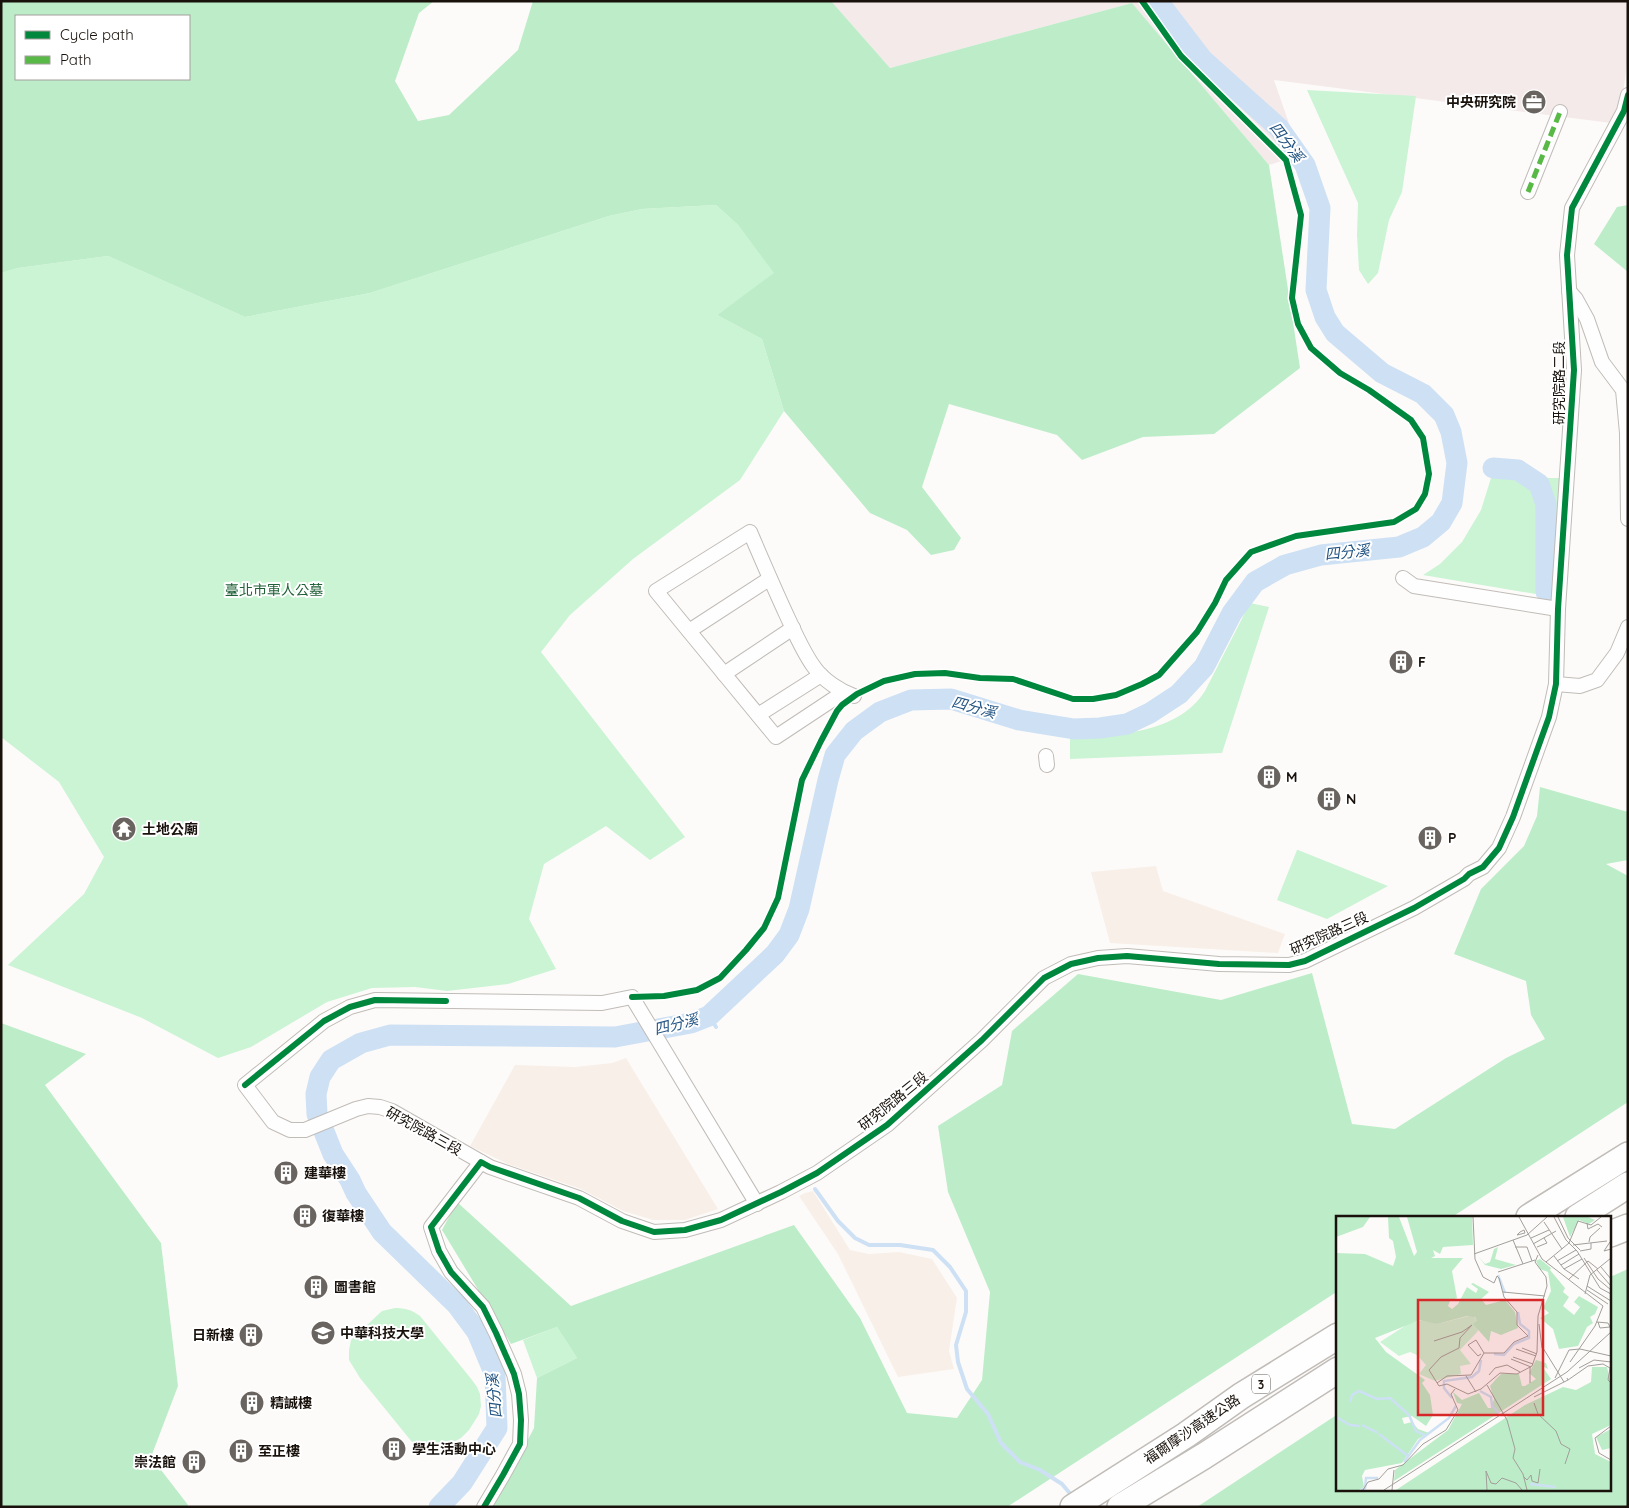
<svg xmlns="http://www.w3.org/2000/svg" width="1629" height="1508" viewBox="0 0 1629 1508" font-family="Quicksand,'Noto Sans TC',sans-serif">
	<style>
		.commercial { fill: #f4eaea }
		.industrial { fill: #f8efe8 }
		.green { fill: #caf4d4 }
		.forest { fill: #bcedc8; fill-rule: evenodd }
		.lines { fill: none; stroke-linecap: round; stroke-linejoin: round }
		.stream { stroke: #cde0f4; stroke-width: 4 }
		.river { stroke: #cde0f4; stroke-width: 21 }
		.street-casing { stroke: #c0bcb8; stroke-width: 16 }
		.highway-casing { stroke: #c0bcb8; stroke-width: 28 }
		.street { stroke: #fffefe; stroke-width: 14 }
		.highway { stroke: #fffefe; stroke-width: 25 }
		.quiet { stroke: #58b947; stroke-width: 5; stroke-dasharray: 10 5; stroke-linecap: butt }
		.cycleway-casing { stroke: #fff; stroke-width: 9 }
		.cycleway { stroke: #00873e; stroke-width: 6 }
		.labels { text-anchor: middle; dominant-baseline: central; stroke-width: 4; stroke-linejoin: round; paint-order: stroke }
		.shield { fill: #fff; stroke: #5e5955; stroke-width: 1 }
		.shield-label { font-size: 12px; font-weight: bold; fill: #19120c }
		.poi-label { font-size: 14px; font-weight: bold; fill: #19120c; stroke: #fff; text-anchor: start }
		.street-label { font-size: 14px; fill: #19120c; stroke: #fff }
		.park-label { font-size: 14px; fill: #226138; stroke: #fff }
		.water-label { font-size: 15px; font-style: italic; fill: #225382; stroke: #fff }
		.inset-river { fill: none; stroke: #cde0f4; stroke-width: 2.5 }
		.inset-road { fill: none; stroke: #a29e9a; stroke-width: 1 }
		.view { fill: #d62828; fill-opacity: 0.15; stroke: #d62828; stroke-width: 2.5 }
		.inset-edge { fill: none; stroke: #19120c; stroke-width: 2.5 }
	</style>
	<rect width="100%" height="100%" fill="#fdfbf9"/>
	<polygon class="commercial" points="831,1 1628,1 1628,57 1619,124 1274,80 1300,155 1269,165 1132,3 890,68"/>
	<g class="industrial">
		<polygon points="1156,866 1163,891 1285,934 1278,953 1110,943 1091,872"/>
		<polygon points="626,1058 718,1209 685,1220 653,1220 623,1211 581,1189 508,1164 470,1146 515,1065 575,1067 612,1063"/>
		<polygon points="813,1191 850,1250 869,1254 899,1252 932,1259 957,1298 949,1351 954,1369 898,1377 838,1254 799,1196 805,1193"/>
	</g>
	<g class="green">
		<polygon points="1307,90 1416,96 1402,192 1389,220 1378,273 1368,284 1359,270 1357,235 1358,203"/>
		<polygon points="716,205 738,225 775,273 717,315 762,339 784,411 740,480 633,559 570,615 541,652 685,837 650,860 606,826 544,864 529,919 556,969 508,984 447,991 415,987 372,988 327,1002 251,1047 218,1058 142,1018 8,965 84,894 104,857 59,782 1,737 1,273 18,268 108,256 245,317 370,293 609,216 642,209"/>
		<polygon points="1491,478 1563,478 1553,597 1423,575 1440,564 1462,542 1481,510"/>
		<path d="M1250 603 1269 607 1222 753 1070 759V739C1116 734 1177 735 1205 691Z"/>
		<polygon points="1297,850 1298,850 1388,886 1327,919 1277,900"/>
		<path d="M395 1308C405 1308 412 1310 420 1316L472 1380 477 1387 480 1394 481 1406 479 1414 469 1430 461 1438 444 1447 425 1448 412 1442 360 1378 349 1360V1350L351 1340 382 1311Z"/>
		<polygon points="557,1327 577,1358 537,1378 523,1340"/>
	</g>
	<g class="forest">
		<path d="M1 1H434L419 13 395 81 418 121 449 115 518 50 533 1H831L890 68 1132 3 1269 165 1300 368 1214 434 1143 437 1082 460 1057 435 949 404 922 487 961 538 954 550 931 555 907 530 870 513 784 411 762 339 717 315 774 273 738 225 716 205 642 209 609 216 370 293 245 317 108 256 18 268 1 273ZM189 16V79H16V16Z"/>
		<polygon points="1628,205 1628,272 1594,244 1617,207"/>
		<polygon points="1540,787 1628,812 1628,860 1606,864 1628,876 1628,1102 1452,1217 1338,1217 1338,1291 1007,1507 493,1507 534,1428 537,1378 577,1358 557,1327 511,1344 442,1230 457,1202 571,1306 794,1225 860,1318 907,1413 957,1418 982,1380 990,1292 948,1192 938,1126 1002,1085 1012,1031 1078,974 1221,1000 1312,973 1352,1124 1395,1129 1506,1058 1545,1039 1531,1015 1526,981 1454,954 1481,889 1524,846 1537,816"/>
		<polygon points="1,1023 86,1054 45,1085 161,1243 178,1386 151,1457 188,1505 187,1507 1,1507"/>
		<polygon points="1628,1269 1628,1507 1197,1507 1338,1414 1338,1489 1610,1489 1610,1277"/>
	</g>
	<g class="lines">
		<g class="stream">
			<polyline points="709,1016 716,1027"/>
			<polyline points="815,1189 838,1221 855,1238 869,1245 900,1245 933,1250 950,1267 966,1291 966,1312 956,1345 958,1362 967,1389 988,1414 1001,1443 1020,1462 1040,1470 1062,1484 1073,1497"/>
		</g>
		<g class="river">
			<polyline points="1493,468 1518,470 1539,484 1546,504 1546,592"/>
			<polyline points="439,1507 462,1483 497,1428 495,1375 477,1332 457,1305 382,1232 356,1193 350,1180 333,1154 317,1114 316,1094 320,1077 331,1060 361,1043 390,1035 615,1037 691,1023 709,1016 775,954 789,935 799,909 828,780 835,755 854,731 880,712 911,700 951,699 1019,720 1074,729 1100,728 1127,724 1150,713 1179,694 1204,667 1232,613 1255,582 1285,565 1321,555 1399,547 1423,537 1441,522 1452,503 1457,463 1451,432 1444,415 1423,394 1382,373 1335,333 1325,317 1316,290 1320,208 1305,165 1279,128 1202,59 1163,8 1159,1"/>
		</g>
		<defs>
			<g id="street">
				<polyline points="1528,192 1560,112"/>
				<polyline points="1569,291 1576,299 1587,319 1602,362 1623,390 1627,433 1628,519"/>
				<polyline points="1403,578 1414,586 1558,609"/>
				<polyline points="689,631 769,579"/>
				<polyline points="724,674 793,628"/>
				<polyline points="1556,684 1580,686 1597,680 1617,653 1628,627"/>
				<path d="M844 692 776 737 656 591 750 532C762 560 774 588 787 616 795 633 803 652 814 667 823 680 840 691 854 696"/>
				<polyline points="758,715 821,675"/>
				<polyline points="1046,756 1047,765"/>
				<polyline points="481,1162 431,1227 439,1251 451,1272 483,1307 496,1333 514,1374 519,1394 521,1420 520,1444 503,1475 484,1507"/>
				<polyline points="757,1204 632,997 602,1003 375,1000 350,1007 324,1021 245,1085 273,1122 290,1130 305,1130 356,1109 368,1106 380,1107 392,1111 490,1167 579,1198 622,1221 654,1232 685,1230 721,1220 781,1192 817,1173 887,1125 982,1040 1044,978 1071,964 1098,958 1127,956 1219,964 1289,965 1305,961 1414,908 1464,879 1469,874 1483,867 1499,848 1513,817 1549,717 1556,684 1558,609 1574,370 1567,255 1572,208 1624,111 1628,95"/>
			</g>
			<g id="highway">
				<polyline points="1529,1217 1628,1155"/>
				<polyline points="1578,1217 1628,1185"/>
				<polyline points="1610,1234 1628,1227"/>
				<polyline points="1073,1507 1186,1435 1241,1396 1338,1336"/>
				<polyline points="1120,1507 1204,1456 1338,1370"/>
			</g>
		</defs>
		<use href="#street" class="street-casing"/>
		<use href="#highway" class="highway-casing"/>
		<use href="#street" class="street"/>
		<use href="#highway" class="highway"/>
		<polyline class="quiet" points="1528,192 1560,112"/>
		<defs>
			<g id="cycleway">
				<polyline points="632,997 664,996 697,990 720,978 746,950 764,928 778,898 802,780 821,741 837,711 842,705 857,694 884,681 915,674 945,673 980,678 1013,679 1073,699 1093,699 1116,695 1142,684 1159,675 1197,632 1215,603 1226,580 1251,552 1296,536 1394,522 1416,509 1425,494 1429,474 1423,438 1411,420 1369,390 1340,373 1311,348 1298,324 1292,298 1301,215 1286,160 1181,56 1142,1"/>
				<polyline points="245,1085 324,1021 350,1007 375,1000 446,1001"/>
				<polyline points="484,1507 503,1475 520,1444 521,1420 519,1394 514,1374 496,1333 483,1307 451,1272 439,1251 431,1227 481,1162 490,1167 579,1198 622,1221 654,1232 685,1230 721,1220 781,1192 817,1173 887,1125 982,1040 1044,978 1071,964 1098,958 1127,956 1219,964 1289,965 1305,961 1414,908 1464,879 1469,874 1483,867 1499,848 1513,817 1549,717 1556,684 1558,609 1574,370 1567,255 1572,208 1624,111 1628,95"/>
			</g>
		</defs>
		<use href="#cycleway" class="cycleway-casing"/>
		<use href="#cycleway" class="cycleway"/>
	</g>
	<defs>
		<symbol id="office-disc" viewBox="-11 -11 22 22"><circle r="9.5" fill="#69645f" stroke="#fff"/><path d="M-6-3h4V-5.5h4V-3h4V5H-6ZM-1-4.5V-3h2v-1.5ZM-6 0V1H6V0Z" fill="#fff"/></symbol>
		<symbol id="building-disc" viewBox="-11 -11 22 22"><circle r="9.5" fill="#69645f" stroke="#fff"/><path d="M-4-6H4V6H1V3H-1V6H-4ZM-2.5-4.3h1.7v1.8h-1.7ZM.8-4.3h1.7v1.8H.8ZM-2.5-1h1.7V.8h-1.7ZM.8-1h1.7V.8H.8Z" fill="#fff"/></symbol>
		<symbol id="temple-disc" viewBox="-11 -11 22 22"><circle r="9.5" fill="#69645f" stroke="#fff"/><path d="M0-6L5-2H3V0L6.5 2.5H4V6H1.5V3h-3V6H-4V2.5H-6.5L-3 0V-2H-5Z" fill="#fff"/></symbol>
		<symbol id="university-disc" viewBox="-11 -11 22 22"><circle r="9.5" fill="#69645f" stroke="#fff"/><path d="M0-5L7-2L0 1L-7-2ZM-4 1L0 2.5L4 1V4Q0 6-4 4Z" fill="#fff"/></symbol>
	</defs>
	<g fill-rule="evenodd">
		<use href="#office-disc" x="1520" y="88" width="28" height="28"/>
		<use href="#building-disc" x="1387" y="648" width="28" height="28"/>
		<use href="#building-disc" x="1255" y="763" width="28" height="28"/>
		<use href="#building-disc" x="1315" y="785" width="28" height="28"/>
		<use href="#temple-disc" x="110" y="815" width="28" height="28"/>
		<use href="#building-disc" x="1416" y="824" width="28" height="28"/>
		<use href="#building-disc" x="272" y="1159" width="28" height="28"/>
		<use href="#building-disc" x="291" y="1202" width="28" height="28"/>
		<use href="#building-disc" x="302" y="1273" width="28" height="28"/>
		<use href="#university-disc" x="309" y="1319" width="28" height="28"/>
		<use href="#building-disc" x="237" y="1321" width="28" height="28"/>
		<use href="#building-disc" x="238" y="1389" width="28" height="28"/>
		<use href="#building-disc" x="380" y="1435" width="28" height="28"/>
		<use href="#building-disc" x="227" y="1437" width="28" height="28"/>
		<use href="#building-disc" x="180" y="1448" width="28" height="28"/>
	</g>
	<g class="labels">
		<rect class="shield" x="1252" y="1374.5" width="18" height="19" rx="4"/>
		<g class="shield-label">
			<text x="1261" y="1384">3</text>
		</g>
		<g class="poi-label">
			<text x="1516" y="102" text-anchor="end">中央研究院</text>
			<text x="1418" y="662">F</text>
			<text x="1286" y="777">M</text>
			<text x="1346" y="799">N</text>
			<text x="142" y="829">土地公廟</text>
			<text x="1448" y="838">P</text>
			<text x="304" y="1173">建華樓</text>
			<text x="322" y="1216">復華樓</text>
			<text x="334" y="1287">圖書館</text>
			<text x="340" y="1333">中華科技大學</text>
			<text x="234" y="1335" text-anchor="end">日新樓</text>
			<text x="270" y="1403">精誠樓</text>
			<text x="412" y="1449">學生活動中心</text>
			<text x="258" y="1451">至正樓</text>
			<text x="176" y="1462" text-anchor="end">崇法館</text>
		</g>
		<g class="street-label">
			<text transform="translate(1559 383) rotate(-90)">研究院路二段</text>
			<text transform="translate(1329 933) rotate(-24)">研究院路三段</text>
			<text transform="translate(893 1101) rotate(-39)">研究院路三段</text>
			<text transform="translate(424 1131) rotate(29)">研究院路三段</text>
			<text transform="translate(1192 1429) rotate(-34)">福爾摩沙高速公路</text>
		</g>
		<g class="park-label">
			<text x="274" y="590">臺北市軍人公墓</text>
		</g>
		<g class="water-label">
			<text transform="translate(1287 142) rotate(53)">四分溪</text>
			<text transform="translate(1347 552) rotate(-6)">四分溪</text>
			<text transform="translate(974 707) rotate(15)">四分溪</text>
			<text transform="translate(676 1024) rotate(-14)">四分溪</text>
			<text transform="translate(494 1396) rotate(-96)">四分溪</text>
		</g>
	</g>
	<g transform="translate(1336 1216)">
		<rect width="275" height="275" fill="#fdfbf9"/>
		<path d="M137 99 141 105 142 115 124 134 135 148 124 150 125 158 99 165 83 158 90 149 81 139 74 136 63 140 44 126 72 108 90 103 101 108Z" fill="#caf4d4"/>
		<path d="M0 1H34L27 11 0 21ZM52 1H63L78 40 81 36 71 1H136L137 29 107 31 104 38 97 34 99 40 95 42H127L116 55 121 82 114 85 112 90 116 93 122 88 131 71 140 77 142 73 135 68 137 67 153 76 145 83 150 89 169 84 179 96 182 112 165 119 155 115 153 126 137 108 141 105 139 101 131 100 101 108 84 104 39 122 50 136 89 164 86 167 94 179 97 199 90 210 76 200 66 202 68 208 76 206 82 213 93 217 82 223 66 247 29 254 26 260 28 271 23 274H0V37L29 38 57 50 60 41 57 25 53 22ZM227 1H252L259 4 253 8 243 4 234 21ZM162 31 159 43 180 49 165 53 149 49 142 40 149 48 154 46 158 33ZM204 43 215 52 214 54 229 72 227 76 233 81 227 90 238 99 244 91 238 86 243 80 262 91 259 98 254 101 257 107 251 111 242 130 223 133 217 113 204 102 213 97 207 92 215 75 212 56 204 53 200 45ZM200 144 210 147 212 153 206 150 215 163 58 265 59 254 112 214 126 188 121 187 117 176 126 184 143 177 152 192H155L158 183 154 170 160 163 165 158H183L186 170H189L200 163 193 157ZM256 151H271L275 168V209L256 218 259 238 275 246V274H60L189 189 227 171 240 174 255 166ZM275 213V232L266 234 260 221Z" fill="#bcedc8"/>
		<path class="inset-river" d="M162 59 169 77M158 138 168 139 178 128 193 122V115L184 108 182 96M144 175 155 181 156 190 163 197M116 182 108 172V165L136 161 143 155 145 144M14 186 16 179 23 175 41 183 54 182 73 199 80 215 90 220M0 201 14 209 24 210M26 209 42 217M43 218 72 240M68 246 84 224 113 202 120 190M194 268 220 271M25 274 29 272 30 262H42"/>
		<path class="inset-road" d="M183 1 206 43 267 90 259 110 234 146M218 1 230 24 241 35 264 72 275 78M222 1 232 22 244 34M208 6 226 33M251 7 252 13 262 8 266 11M188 14 189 17 181 19 184 16ZM195 22 213 14M177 24 187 48M253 26 254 21 264 12M274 26 268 35 275 33M197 28 220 15M237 29 271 25M179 31H191L196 45M201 31 211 27 208 22M244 35 255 33V27M138 38 191 19 211 1M218 40 228 53 243 63M248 42 262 63 275 74M221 45 240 34M210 46 233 27 242 5 255 9 265 1M225 49 243 38M265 51 275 63M228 53 246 43M261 54 275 70M162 56 199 44M232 64 252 45 262 53M251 70 275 85M251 74 272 88M167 76 209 80M249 78 254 59 275 42M261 106 272 107 274 111M262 106 264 112 274 111M203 108 206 132M98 125 126 116 136 109 124 122 123 132 105 141 93 154 103 170 111 168 132 178 145 173 164 157 181 158 196 150 201 136 202 100 211 70 210 61 199 46 202 39M186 132 201 138M207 132 228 166M180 133 200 140M145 138 142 140 132 129 140 124 148 137M177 141 197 148M175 143 195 151M194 151V167M243 152 258 144 275 146M153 159 159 152 171 149 184 156M130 160 140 176M219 162 233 134 244 133 275 140M231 162 232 164 252 150 267 148 274 152 272 164 275 167M101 167 111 160 135 159 148 137H168L178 126 192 120 181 109V96L168 81 163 62 161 60 158 67 147 61 139 43 137 1M151 169 171 204 179 233 177 242 187 258 191 274M198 181 232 164M198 187 202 198 220 215 225 228 234 233 229 248M275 210 259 222 263 237 275 244M188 261 191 264 195 259 196 265 202 267 204 253M27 274 32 266 43 263 52 253 67 249 87 228 110 214 122 194 115 178 119 173M48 274 231 156 275 116M56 274 58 254M151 274 150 255 155 267 160 268 166 262 180 267 186 274"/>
		<path class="view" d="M82 84H207V199H82Z"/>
		<rect width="275" height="275" class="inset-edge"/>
	</g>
	<rect width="1629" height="1508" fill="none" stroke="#19120c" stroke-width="5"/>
	<rect x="15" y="15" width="175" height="65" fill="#ffffff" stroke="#a3a09e"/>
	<rect x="25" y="31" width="25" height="8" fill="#00873e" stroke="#a3a09e"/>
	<text x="60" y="40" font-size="15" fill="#19120c">Cycle path</text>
	<rect x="25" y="56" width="25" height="8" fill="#58b947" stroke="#a3a09e"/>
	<text x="60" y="65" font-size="15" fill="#19120c">Path</text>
</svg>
